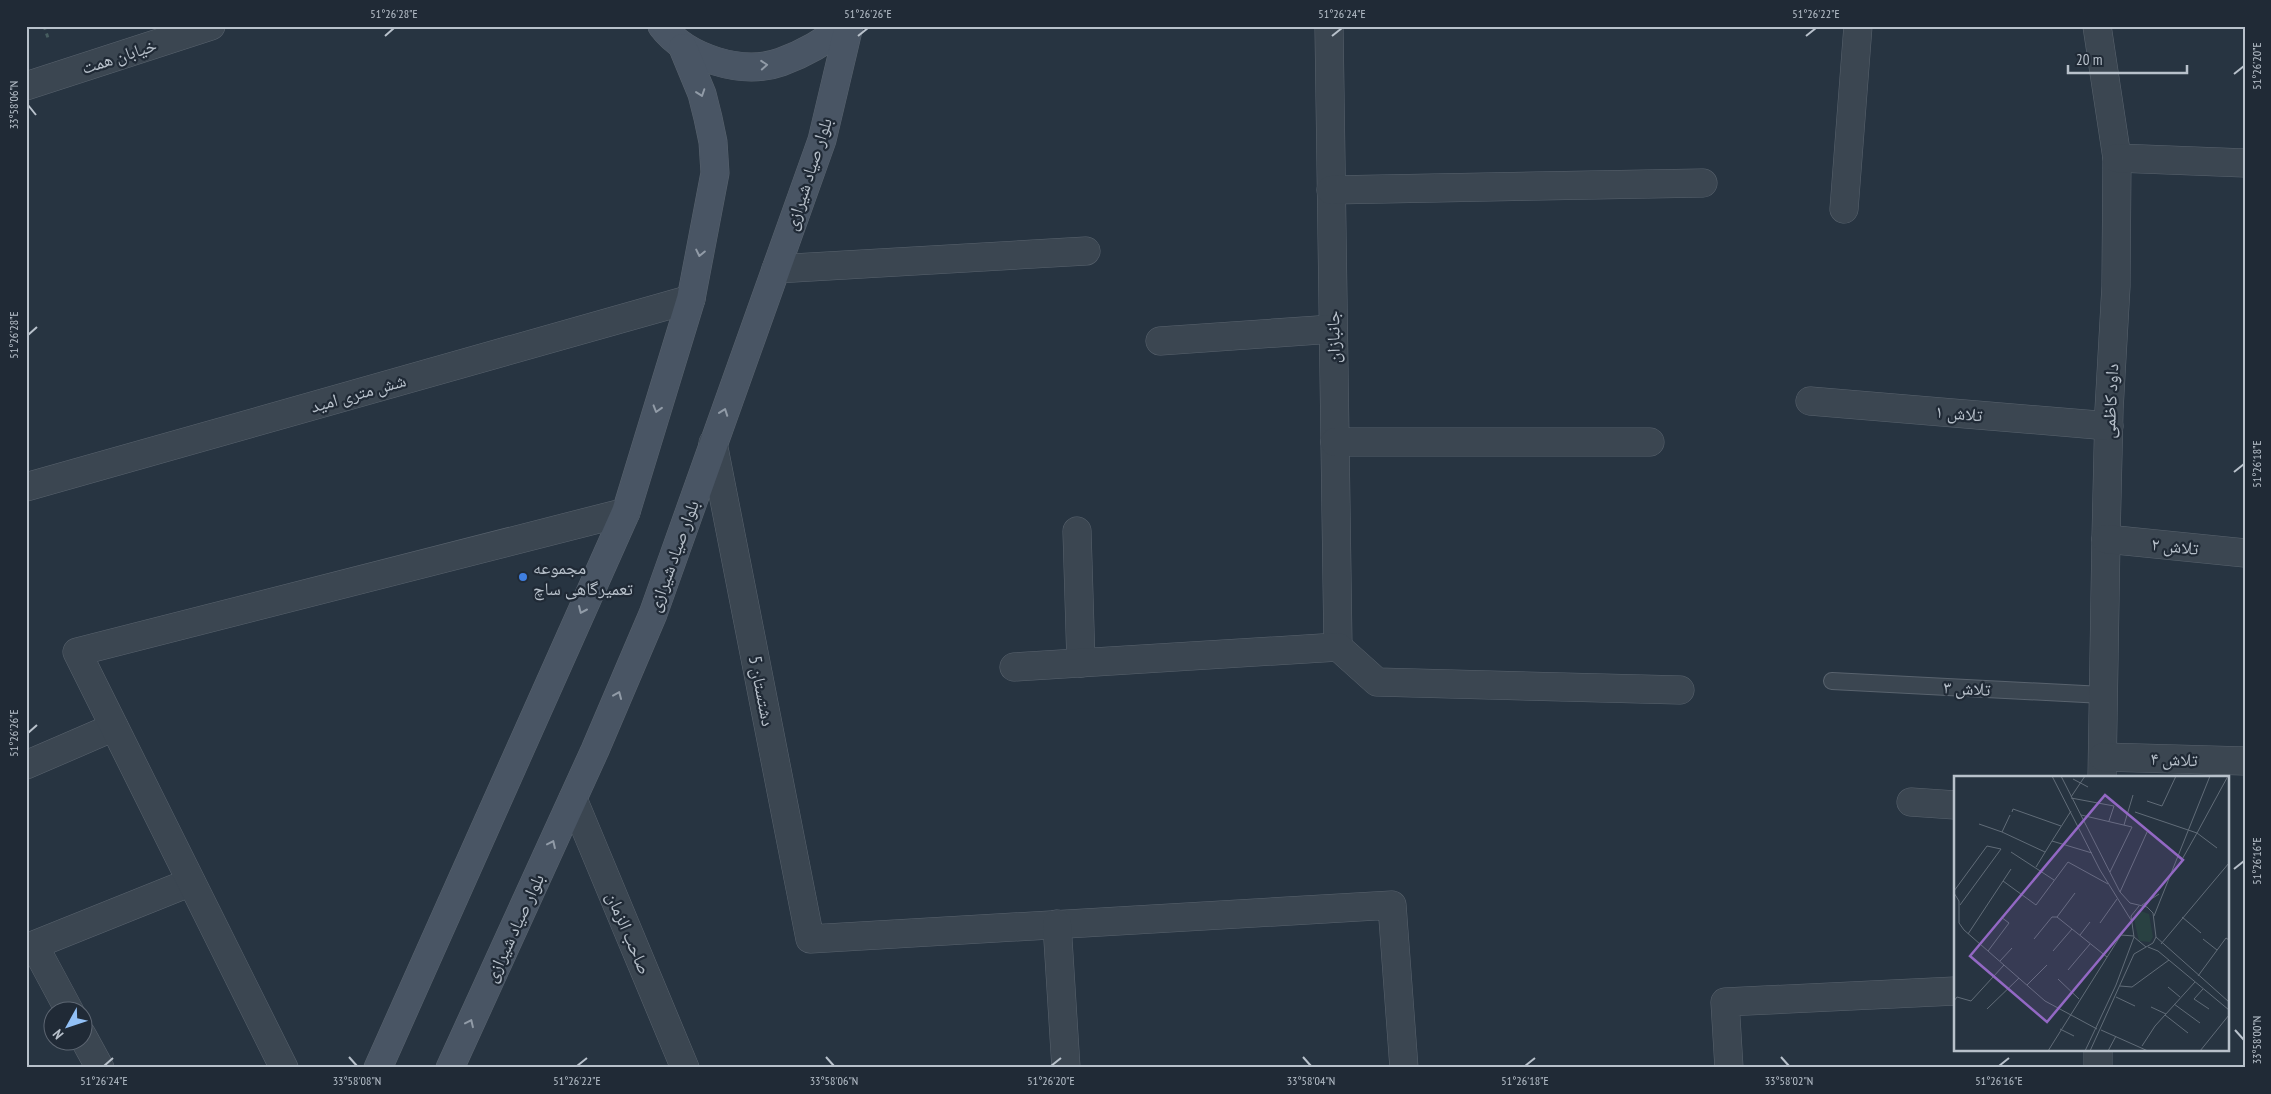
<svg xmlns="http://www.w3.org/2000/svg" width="2271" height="1094" viewBox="0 0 2271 1094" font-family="'PT Sans Narrow','Noto Naskh Arabic',sans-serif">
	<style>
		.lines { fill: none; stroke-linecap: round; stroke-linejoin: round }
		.service-casing { stroke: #59636e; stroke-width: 18 }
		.minor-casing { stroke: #59636e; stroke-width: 29 }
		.tertiary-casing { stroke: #59636e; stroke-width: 29 }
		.secondary-casing { stroke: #59636e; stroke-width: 29 }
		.path { stroke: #475d5f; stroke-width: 3; stroke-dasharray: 4 4; stroke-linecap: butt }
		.service { stroke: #3b4651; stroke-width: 16 }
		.minor { stroke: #3b4651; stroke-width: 28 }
		.tertiary { stroke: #3b4651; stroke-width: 28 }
		.secondary { stroke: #495564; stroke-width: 28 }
		.oneway { stroke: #919ba7 }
		.ticks { fill: none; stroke: #b8c1cb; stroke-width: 2 }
		.shop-dot { fill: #3f7fe0; stroke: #202a36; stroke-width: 2 }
		.labels { text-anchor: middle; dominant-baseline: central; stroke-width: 4.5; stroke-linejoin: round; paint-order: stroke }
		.street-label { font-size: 18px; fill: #b8c1cb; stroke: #202a36 }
		.poi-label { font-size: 18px; fill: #b8c1cb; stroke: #202a36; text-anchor: start }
		.inset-road { fill: none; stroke: #616c78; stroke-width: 1 }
		.view { fill: #9368c4; fill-opacity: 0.15; stroke: #9368c4; stroke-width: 2.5 }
		.inset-edge { fill: none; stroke: #b8c1cb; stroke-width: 2.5 }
		.neatline { fill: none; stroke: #b8c1cb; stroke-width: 2 }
		.ticks-label { font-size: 12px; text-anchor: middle; fill: #b8c1cb }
	</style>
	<rect width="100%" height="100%" fill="#273441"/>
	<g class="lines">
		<defs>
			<polyline id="service" points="1832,681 2103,695"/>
			<g id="minor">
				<polyline points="1329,26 1338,647"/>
				<polyline points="2097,26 2117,158 2116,286 2109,410 2106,539 2102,778"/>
				<polyline points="2117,158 2245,163"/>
				<polyline points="1331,190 1703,183"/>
				<polyline points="1844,209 1858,26"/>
				<polyline points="776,269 1086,251"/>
				<polyline points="1160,341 1333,329"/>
				<polyline points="1810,401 2109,426"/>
				<polyline points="1335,442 1650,442"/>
				<polyline points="713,443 810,939 1392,905 1404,1068"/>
				<polyline points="26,487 691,299"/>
				<polyline points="1077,531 1081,663"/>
				<polyline points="2106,539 2245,553"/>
				<polyline points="1014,667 1338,647 1377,682 1680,690"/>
				<polyline points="2103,757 2245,761"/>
				<polyline points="26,765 114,727"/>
				<polyline points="573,799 685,1068"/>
				<polyline points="1911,802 1955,805"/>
				<polyline points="1057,924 1066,1068"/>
				<polyline points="70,1012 34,945 191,882"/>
				<polyline points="82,1035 100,1068"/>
				<polyline points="284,1068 77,652 626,512"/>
				<polyline points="1729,1068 1725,1002 1955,991"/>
				<polyline points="2098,1068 2098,1050"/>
			</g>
			<polyline id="tertiary" points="26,86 211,26"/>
			<g id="secondary">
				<path d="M662 26C686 58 742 76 781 62 803 54 826 41 844 26"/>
				<polyline points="378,1068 626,512 691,299 715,173 713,142 708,118 702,94 683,48"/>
				<polyline points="450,1068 595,750 653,614 822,140 849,26"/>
			</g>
		</defs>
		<use href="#service" class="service-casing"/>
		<use href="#minor" class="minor-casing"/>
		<use href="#tertiary" class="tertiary-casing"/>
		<use href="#secondary" class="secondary-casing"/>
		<polyline class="path" points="44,26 49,41"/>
		<use href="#service" class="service"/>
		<use href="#minor" class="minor"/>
		<use href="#tertiary" class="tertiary"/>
		<use href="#secondary" class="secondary"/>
	</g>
	<defs><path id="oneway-chevron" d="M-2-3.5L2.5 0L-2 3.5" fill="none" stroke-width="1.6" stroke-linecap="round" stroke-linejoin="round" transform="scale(1.25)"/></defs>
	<g class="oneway">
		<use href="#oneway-chevron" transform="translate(764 65) rotate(-4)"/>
		<use href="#oneway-chevron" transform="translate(701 93) rotate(71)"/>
		<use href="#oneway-chevron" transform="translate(700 253) rotate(102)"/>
		<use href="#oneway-chevron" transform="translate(657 409) rotate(107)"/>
		<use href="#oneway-chevron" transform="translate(724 412) rotate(-70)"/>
		<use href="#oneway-chevron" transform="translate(582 610) rotate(114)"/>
		<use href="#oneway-chevron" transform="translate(618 695) rotate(-67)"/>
		<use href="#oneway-chevron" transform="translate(552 844) rotate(-65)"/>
		<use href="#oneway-chevron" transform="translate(470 1023) rotate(-65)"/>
	</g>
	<path class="ticks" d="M385 36 394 28M858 36 868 28M1332 36 1342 28M1806 36 1816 28M2234 74 2244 66M28 105 36 115M28 335 37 327M2234 472 2244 464M28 733 37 725M2234 869 2244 861M2235 1030 2244 1040M349 1057 357 1066M826 1057 834 1066M1303 1057 1311 1066M1781 1057 1789 1066M104 1066 113 1058M577 1066 587 1058M1051 1066 1061 1058M1525 1066 1535 1058M1999 1066 2009 1058"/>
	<circle class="shop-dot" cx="523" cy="577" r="5"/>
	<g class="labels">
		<g class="street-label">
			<text transform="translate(119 56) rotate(-18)">خیابان همت</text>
			<text transform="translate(808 174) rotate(-72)">بلوار صیاد شیرازی</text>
			<text transform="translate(1333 337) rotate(-91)">جانبازان</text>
			<text transform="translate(358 393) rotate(-16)">شش متری امید</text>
			<text transform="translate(2110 401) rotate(-87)">داود کاظمی</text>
			<text transform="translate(1959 413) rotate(5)">تلاش ۱</text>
			<text transform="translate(2175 546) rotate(6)">تلاش ۲</text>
			<text transform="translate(673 556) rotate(-70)">بلوار صیاد شیرازی</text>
			<text transform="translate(1967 688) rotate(3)">تلاش ۳</text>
			<text transform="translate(762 691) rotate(79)">دشتستان 5</text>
			<text transform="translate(2174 759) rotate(2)">تلاش ۴</text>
			<text transform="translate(514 928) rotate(-65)">بلوار صیاد شیرازی</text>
			<text transform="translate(629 933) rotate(67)">صاحب الزمان</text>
		</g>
		<g class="poi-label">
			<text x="533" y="567">مجموعه<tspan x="533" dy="21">تعمیرگاهی ساچ</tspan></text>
		</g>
	</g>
	<g transform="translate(1954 776)">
		<rect width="275" height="275" fill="#273441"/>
		<path d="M184 134 195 138 199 161 196 166 185 165 180 143Z" fill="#294142"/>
		<path class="inset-road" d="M98 0 146 94 177 144M107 0 166 116 176 127 193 131 199 137 202 161 199 167 192 171 180 161 177 140 185 130M119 3 134 11M117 21 131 0M117 22 160 30 155 45M193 25 208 30 222 0M58 36 59 33 107 50M181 36 243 57 274 0M56 39 48 56 91 76M127 39 178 51 156 96M25 48 48 56M170 49 179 19M98 65 117 35M57 76 100 104M226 87 243 57 263 72M82 91 98 65 138 77M49 105 82 129 114 86 154 108M0 115 33 70 47 73 6 129M166 116 194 54M0 117 5 125V147L10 154 91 225 143 253M188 129 205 118M200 140 256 0M103 141 153 181M228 141 247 157M177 145 167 159 180 160M146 147 163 123M14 158 57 93M126 159 136 146M202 161 275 226M80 163 98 141H103L121 117M249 163 263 174M207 168 275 87M194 171 204 175 275 234M34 175 55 147 47 141M99 175 118 153M46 185 58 172M114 194 136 168M244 200 272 162 275 164M104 203 125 223M73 209 93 189M166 210 178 211 215 184M214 211 226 221M249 213 240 223 255 233M162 221 181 230M0 225 3 221 17 225 50 189M220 228 246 247M197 231 212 238M33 233 65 202M211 239 234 257M106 253 120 260M147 254 194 275M188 270 201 250 241 206M94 275 167 159M131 275 162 209 180 161M136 275 180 178 192 171M154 275 162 260M246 275 275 239"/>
		<path class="view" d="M151 19 229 84 93 246 16 180Z"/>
		<rect width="275" height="275" class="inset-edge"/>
	</g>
	<rect width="2271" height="1094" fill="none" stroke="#202a36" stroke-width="55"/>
	<g transform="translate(68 1026) rotate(230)"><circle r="24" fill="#202a36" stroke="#5d6672"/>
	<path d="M0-4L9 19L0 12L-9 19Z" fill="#92c0f6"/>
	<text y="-8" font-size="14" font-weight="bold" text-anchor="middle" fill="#b8c1cb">N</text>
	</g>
	<path d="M2068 65v8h119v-8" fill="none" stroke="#b8c1cb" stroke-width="2.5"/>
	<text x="2076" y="65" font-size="15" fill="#b8c1cb" stroke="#202a36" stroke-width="4" paint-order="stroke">20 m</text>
	<rect x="28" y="28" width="2216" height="1038" class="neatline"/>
	<g class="ticks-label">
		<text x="394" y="18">51°26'28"E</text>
		<text x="868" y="18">51°26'26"E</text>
		<text x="1342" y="18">51°26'24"E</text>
		<text x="1816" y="18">51°26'22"E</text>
		<text transform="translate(2257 66) rotate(-90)" y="4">51°26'20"E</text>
		<text transform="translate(14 105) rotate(-90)" y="4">33°58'06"N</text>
		<text transform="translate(14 335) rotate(-90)" y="4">51°26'28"E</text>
		<text transform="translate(2257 464) rotate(-90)" y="4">51°26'18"E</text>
		<text transform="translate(14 733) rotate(-90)" y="4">51°26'26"E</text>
		<text transform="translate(2257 861) rotate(-90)" y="4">51°26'16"E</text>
		<text transform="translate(2257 1040) rotate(-90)" y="4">33°58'00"N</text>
		<text x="104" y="1085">51°26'24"E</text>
		<text x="357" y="1085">33°58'08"N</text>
		<text x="577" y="1085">51°26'22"E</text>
		<text x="834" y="1085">33°58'06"N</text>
		<text x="1051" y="1085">51°26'20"E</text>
		<text x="1311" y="1085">33°58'04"N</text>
		<text x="1525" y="1085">51°26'18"E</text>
		<text x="1789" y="1085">33°58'02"N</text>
		<text x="1999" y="1085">51°26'16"E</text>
	</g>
</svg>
